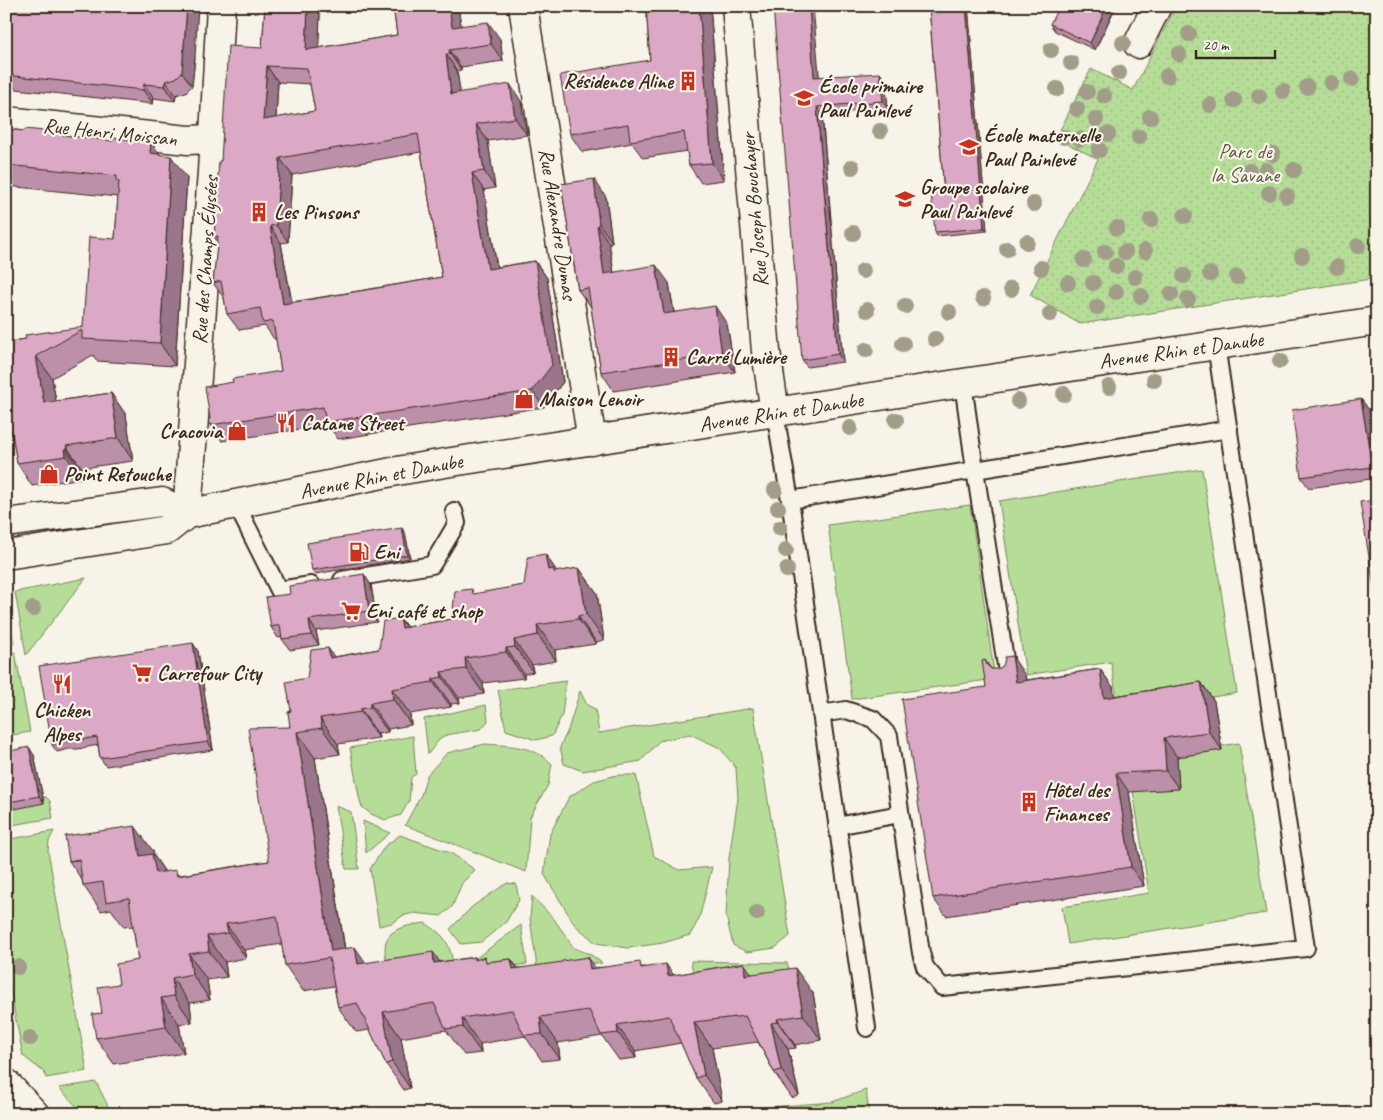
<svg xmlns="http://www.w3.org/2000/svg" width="1383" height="1120" viewBox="0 0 1383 1120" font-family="Caveat,sans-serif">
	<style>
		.grass { fill: #b6dd98; stroke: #78845b }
		.park { fill: url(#park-dots); stroke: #78845b }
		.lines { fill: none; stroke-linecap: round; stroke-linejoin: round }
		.service-casing { stroke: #3b2a1e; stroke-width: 20 }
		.minor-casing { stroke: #3b2a1e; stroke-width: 31 }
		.tertiary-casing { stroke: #3b2a1e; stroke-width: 31 }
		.motorway-casing { stroke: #3b2a1e; stroke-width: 31 }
		.service { stroke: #f7f3e8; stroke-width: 16 }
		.minor { stroke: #f7f3e8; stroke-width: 28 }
		.tertiary { stroke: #f7f3e8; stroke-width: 28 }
		.motorway { stroke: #f7f3e8; stroke-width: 28 }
		.tree { fill: #a19d89 }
		.wall { fill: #bc90a9; stroke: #3b2a1e; fill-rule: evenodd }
		.shaded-wall { fill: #99768a; stroke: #3b2a1e }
		.building { fill: #dba8c5; stroke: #3b2a1e; fill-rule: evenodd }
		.labels { text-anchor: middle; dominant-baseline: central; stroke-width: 4.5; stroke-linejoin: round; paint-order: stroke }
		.poi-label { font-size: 21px; font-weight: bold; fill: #3b2a1e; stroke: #f7f3e8; text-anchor: start }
		.street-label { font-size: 21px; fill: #3b2a1e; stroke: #f7f3e8 }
		.park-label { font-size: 21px; fill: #5a573c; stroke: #f7f3e8 }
	</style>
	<defs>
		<pattern id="park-dots" width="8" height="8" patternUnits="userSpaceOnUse" patternTransform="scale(1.25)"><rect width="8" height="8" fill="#b6dd98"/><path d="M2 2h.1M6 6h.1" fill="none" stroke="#9dbe83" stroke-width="1.8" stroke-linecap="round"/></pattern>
	</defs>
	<rect width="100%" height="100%" fill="#f7f3e8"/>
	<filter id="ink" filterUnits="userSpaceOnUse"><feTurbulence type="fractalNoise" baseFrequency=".02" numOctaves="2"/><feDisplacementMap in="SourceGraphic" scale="10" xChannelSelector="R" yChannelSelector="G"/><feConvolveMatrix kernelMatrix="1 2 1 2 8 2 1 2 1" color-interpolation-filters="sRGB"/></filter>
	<g filter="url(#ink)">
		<g class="grass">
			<polygon points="1202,469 1237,693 1144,708 1123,738 1111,662 1026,675 999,501"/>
			<polygon points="970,505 995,679 852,699 828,525"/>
			<polygon points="86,578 26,655 15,592"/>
			<polygon points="6,597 14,644 6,645"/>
			<polygon points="15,652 30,732 6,736 6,654"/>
			<polygon points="566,681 562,715 552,736 536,740 506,730 498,690"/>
			<polygon points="580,691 587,705 595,709 599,733 753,708 790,936 775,948 747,952 733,945 726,916 729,858 738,798 736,768 720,748 690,734 659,741 641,761 583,771 564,764 560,747 568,730"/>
			<polygon points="486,705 488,721 481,729 446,735 438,741 428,754 424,719"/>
			<polygon points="413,736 416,774 411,777 409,801 401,815 385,820 371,814 362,807 359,797 350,748"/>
			<polygon points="1239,743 1266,913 1068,944 1062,907 1149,893 1127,752 1158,760 1222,750 1221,746"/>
			<path d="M485 744C509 746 534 745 552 764L548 785 530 817 526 872 405 825 421 795 427 775 447 753Z"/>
			<polygon points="6,764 44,803 42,797 46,797 50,801 53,818 6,826"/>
			<polygon points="617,775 636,775 654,856 679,870 712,867 699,919 690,935 663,943 628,948 596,943 575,925 544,874 550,834 569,797 594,781"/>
			<polygon points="336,806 351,812 359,869 346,869"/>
			<polygon points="363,821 390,833 366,853"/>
			<polygon points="54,831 49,841 48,851 87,1071 46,1078 44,1072 23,1056 6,968 6,840"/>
			<polygon points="400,835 451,853 475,870 462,883 452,907 441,916 414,913 402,916 392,923 379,926 370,869 385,846"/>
			<polygon points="507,883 516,884 519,900 506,922 481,942 461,944 450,929 473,906"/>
			<polygon points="532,896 554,919 574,948 590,954 602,963 537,967 530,918"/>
			<path d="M425 923C444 935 448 940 453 962L389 973C387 965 385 956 385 949 385 927 408 926 425 923Z"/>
			<polygon points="521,925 527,964 468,973 468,964"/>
			<polygon points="691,961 787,963 795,985 696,993"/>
			<polygon points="96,1082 112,1114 84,1114 59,1088"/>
			<polygon points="866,1090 869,1114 685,1114 832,1102"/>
		</g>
		<polygon class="park" points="1176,6 1377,6 1377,278 1080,324 1030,295 1098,159 1056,138 1091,69 1133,90"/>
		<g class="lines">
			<defs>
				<g id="service">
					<polyline points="963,383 975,470 1008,678"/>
					<polyline points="775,413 790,500 867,1028"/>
					<polyline points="790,500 1229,429"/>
					<polyline points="236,504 279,590 311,585"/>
					<polyline points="342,580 432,565 457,523 454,511"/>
					<polyline points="821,714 846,710 873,719 889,736 921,953 925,967 942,987 1306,948 1216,345"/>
					<polyline points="837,826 900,814"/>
				</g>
				<g id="minor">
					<polyline points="523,6 592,441"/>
					<polyline points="736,6 766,351 775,413"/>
					<polyline points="1138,44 1157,6"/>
					<polyline points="6,121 188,140 213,139"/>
					<polyline points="187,514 212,172 221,6"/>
				</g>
				<g id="tertiary">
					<polyline points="6,523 162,502 187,514"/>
					<polyline points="6,555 167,530 187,514 397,471 445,463 963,383 1377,321"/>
				</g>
				<polyline id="motorway" points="6,1083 35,1114"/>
			</defs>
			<use href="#service" class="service-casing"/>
			<use href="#minor" class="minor-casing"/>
			<use href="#tertiary" class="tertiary-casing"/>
			<use href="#motorway" class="motorway-casing"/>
			<use href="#service" class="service"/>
			<use href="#minor" class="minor"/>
			<use href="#tertiary" class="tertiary"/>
			<use href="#motorway" class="motorway"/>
		</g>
		<g class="tree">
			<circle cx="1189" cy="34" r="8"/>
			<circle cx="1123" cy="43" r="8"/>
			<circle cx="1051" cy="50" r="8"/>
			<circle cx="1179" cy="54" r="8"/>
			<circle cx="1071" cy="63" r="8"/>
			<circle cx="1119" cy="73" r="8"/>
			<circle cx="1167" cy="76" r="8"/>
			<circle cx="1352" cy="79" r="8"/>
			<circle cx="1331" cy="83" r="8"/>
			<circle cx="1307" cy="87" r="8"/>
			<circle cx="1057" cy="89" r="8"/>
			<circle cx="1283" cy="91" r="8"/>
			<circle cx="1087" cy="92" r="8"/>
			<circle cx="1104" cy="96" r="8"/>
			<circle cx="1259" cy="96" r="8"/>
			<circle cx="1234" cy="100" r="8"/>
			<circle cx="1210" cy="105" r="8"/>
			<circle cx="1077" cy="109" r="8"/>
			<circle cx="1150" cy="117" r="8"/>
			<circle cx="1096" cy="119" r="8"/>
			<circle cx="880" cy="131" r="8"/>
			<circle cx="1108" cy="134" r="8"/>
			<circle cx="1064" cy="137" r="8"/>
			<circle cx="1139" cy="137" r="8"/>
			<circle cx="1080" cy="139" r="8"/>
			<circle cx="1099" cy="150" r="8"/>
			<circle cx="1273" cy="154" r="8"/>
			<circle cx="852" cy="167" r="8"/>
			<circle cx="1266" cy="170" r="8"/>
			<circle cx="1294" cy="170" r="8"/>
			<circle cx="1249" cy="171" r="8"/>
			<circle cx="1269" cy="193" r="8"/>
			<circle cx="1287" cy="196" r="8"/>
			<circle cx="1034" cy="204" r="8"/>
			<circle cx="1185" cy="216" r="8"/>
			<circle cx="1151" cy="220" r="8"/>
			<circle cx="1117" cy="228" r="8"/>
			<circle cx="853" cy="233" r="8"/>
			<circle cx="1027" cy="242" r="8"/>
			<circle cx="1358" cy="246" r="8"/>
			<circle cx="1007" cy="249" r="8"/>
			<circle cx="1145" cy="251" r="8"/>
			<circle cx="1105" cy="252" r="8"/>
			<circle cx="1125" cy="252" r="8"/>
			<circle cx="1302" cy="256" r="8"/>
			<circle cx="1084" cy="260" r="8"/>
			<circle cx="1116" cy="266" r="8"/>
			<circle cx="1337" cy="267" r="8"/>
			<circle cx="1041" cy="268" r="8"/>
			<circle cx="863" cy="271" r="8"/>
			<circle cx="1210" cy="274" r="8"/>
			<circle cx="1184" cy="276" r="8"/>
			<circle cx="1135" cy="277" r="8"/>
			<circle cx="1237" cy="277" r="8"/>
			<circle cx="1068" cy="283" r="8"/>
			<circle cx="1093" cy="283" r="8"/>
			<circle cx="1011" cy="289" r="8"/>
			<circle cx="1116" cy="292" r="8"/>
			<circle cx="1171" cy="294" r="8"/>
			<circle cx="1141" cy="296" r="8"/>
			<circle cx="983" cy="298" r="8"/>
			<circle cx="1188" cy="299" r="8"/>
			<circle cx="905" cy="306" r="8"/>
			<circle cx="1097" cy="307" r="8"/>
			<circle cx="867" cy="310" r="8"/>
			<circle cx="949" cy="312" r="8"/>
			<circle cx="1050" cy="314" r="8"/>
			<circle cx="935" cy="339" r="8"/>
			<circle cx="903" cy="344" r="8"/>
			<circle cx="866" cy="350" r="8"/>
			<circle cx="1280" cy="361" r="8"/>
			<circle cx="1154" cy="380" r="8"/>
			<circle cx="1109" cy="387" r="8"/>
			<circle cx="1064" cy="394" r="8"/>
			<circle cx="1018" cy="401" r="8"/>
			<circle cx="896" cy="420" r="8"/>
			<circle cx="850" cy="428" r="8"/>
			<circle cx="775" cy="490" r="8"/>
			<circle cx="778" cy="508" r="8"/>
			<circle cx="780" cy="528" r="8"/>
			<circle cx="786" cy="550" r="8"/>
			<circle cx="787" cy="570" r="8"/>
			<circle cx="33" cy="609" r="8"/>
			<circle cx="757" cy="913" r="8"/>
			<circle cx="18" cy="967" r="8"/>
			<circle cx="30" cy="1038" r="8"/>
		</g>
		<g class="wall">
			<polygon points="6,6 195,57 192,86 186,92 176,95 175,101 154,98 153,104 16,89 13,86 6,85"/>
			<path d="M265 6H318V12L320 15 318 48 397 35 393 6H458L461 26 500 39 503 61 461 67V70L457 71 460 93 521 101 527 135 488 141 495 188 484 190 497 267 535 261 547 278 563 382 544 407 338 439 328 425 222 441 211 425 233 382 281 371 276 339H274L265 326 239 330 227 314 224 298 213 283 218 242 214 237 221 161 262 48ZM278 82 310 84 315 111 276 118ZM421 152 442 277 292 302 281 243 288 242 292 175Z"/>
			<polygon points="646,6 710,6 724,180 701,183 689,165 687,151 643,158 632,143 582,152 570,134 650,60"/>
			<polygon points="929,6 968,6 987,231 937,236 935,232 944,192"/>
			<polygon points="1116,6 1095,50 1055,31 1050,24"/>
			<polygon points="819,77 885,80 888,109 822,114 843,362 807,367 802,360"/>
			<polygon points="6,129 64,135 160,155 187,178 175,366 97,361 93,355 52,378 56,401 111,393 126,415 133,461 82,468 83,472 81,472 82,478 32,486 17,463 9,416 6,416 6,342 26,339 83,327 115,239 118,197 6,186"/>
			<polygon points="561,184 606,197 612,242 609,243 614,273 669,283 674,312 727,324 735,372 614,391 601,372 591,307 578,290"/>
			<polygon points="1361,399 1369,410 1377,461 1377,478 1309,488 1301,477"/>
			<polygon points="405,532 410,558 315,574 312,570"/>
			<polygon points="545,554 557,572 579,568 597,593 604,640 596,642 596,644 555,650 556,661 532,665 533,672 524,674 524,678 483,683 484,694 459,698 460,703 451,704 451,707 410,714 411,725 388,729 388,732 378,734 379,738 338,744 340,754 315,758 345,949 366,963 440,962 475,957 477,960 488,962 511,959 518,968 644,967 674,975 744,963 751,974 813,993 821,1040 795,1045 796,1048 788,1049 799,1095 792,1098 774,1072 758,1042 712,1048 722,1101 714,1103 696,1078 681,1043 635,1051 636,1058 619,1060 602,1036 558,1043 560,1059 542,1061 525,1036 480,1044 481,1053 464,1055 446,1030 401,1038 410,1088 404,1090 386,1064 370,1030 356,1032 338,1007 334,986 303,991 285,965 282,944 244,950 246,958 225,962 227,977 207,980 210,1000 190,1003 192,1022 179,1024 184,1053 114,1064 96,1038 102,1013 119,984 138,960 133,926 124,927 111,909 101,911 83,885 82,880 69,861 153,851 154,856 165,872 180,875 269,861 290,727 291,711 307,678 334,657 379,649 400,618 407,627 452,619 476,594 524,585"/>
			<polygon points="371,585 377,622 316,631 319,645 290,650 282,639 282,637 278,638 271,627"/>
			<polygon points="198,651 213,750 106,766 100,758 98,745 78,749 69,749 57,752 52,745"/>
			<polygon points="985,660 991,669 1025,675 1026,680 1100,669 1113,687 1114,696 1201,682 1214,701 1222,750 1177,757 1179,789 1129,792 1144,886 946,916 933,898 986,687"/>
			<polygon points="34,755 44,803 15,809 10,802"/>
		</g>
		<g class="shaded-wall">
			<polygon points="187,6 198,6 195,57 192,86 182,72"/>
			<polygon points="308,6 318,6 318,12 320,15 318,67 306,50"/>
			<polygon points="449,6 458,6 464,44 452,27"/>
			<polygon points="699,6 710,6 724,180 712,163"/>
			<polygon points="809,6 813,6 820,84 814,77"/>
			<polygon points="966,6 968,6 987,231 984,228"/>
			<polygon points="1107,6 1116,6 1095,50 1090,43"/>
			<polygon points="488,22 500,39 503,61 491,44"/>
			<polygon points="449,50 461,67 461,70 450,54"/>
			<polygon points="446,54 457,71 463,111 451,94"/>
			<polygon points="267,66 278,82 275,137 263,120"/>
			<polygon points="880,73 885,80 888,109 883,101"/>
			<polygon points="166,81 176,95 175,101 165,86"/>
			<polygon points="144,84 154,98 153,104 143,90"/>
			<polygon points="510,84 521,101 527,135 515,118"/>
			<polygon points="817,107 822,114 843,362 838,354"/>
			<polygon points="476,124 488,141 495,188 484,171"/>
			<polygon points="151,142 167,164 150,153"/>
			<polygon points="171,156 187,178 175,366 160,343"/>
			<polygon points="280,158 292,175 288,242 276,225"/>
			<polygon points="472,173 484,190 500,286 488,269"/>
			<polygon points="594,179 606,197 612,242 599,224"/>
			<polygon points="597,225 609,243 617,292 604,274"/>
			<polygon points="270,226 281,243 295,321 283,304"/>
			<polygon points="535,261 547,278 563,382 544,407 532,391"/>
			<polygon points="656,265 669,283 677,332 664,314"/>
			<polygon points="715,306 727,324 735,372 722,354"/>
			<polygon points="36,356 52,378 60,425 44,403"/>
			<polygon points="111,393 126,415 133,461 118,438"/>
			<polygon points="1361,399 1369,410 1377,461 1377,474 1372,467"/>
			<polygon points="66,446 82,468 83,472 67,449"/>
			<polygon points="65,449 81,472 82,478 66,456"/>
			<polygon points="402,528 405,532 410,558 407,555"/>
			<polygon points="545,554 563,580 548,570"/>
			<polygon points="579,568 597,593 604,640 586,614"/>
			<polygon points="364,574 371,585 377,622 369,611"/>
			<polygon points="578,616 596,642 596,644 578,619"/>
			<polygon points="400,618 418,644 402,628"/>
			<polygon points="309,620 316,631 319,645 311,635"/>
			<polygon points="537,625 555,650 556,661 538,635"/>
			<polygon points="514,640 532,665 533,672 515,647"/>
			<polygon points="193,643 198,651 213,750 208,742"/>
			<polygon points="328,648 346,674 330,658"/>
			<polygon points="506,648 524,674 524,678 506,652"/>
			<polygon points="1012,656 1025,675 1029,701 1016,682"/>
			<polygon points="465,658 483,683 484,694 466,669"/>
			<polygon points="1100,669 1113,687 1117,716 1104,698"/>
			<polygon points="441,672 459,698 460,703 442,677"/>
			<polygon points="433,679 451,704 451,707 433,682"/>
			<polygon points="1201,682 1214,701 1222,750 1209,732"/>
			<polygon points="392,689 410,714 411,725 393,699"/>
			<polygon points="370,703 388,729 388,732 370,707"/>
			<polygon points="360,709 378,734 379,738 361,712"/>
			<polygon points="320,718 338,744 340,754 322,728"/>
			<polygon points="297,732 315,758 349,977 331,951"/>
			<polygon points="1164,738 1177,757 1179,789 1166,771"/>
			<polygon points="29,747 34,755 44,803 39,796"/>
			<polygon points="1116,773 1129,792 1144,886 1131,867"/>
			<polygon points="135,826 153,851 154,856 170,880 173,899 140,856"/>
			<polygon points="226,924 244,950 246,958 228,933"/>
			<polygon points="207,936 225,962 227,977 209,951"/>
			<polygon points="355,947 373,973 358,964"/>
			<polygon points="433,952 451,978 434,963"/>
			<polygon points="189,954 207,980 210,1000 192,974"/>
			<polygon points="588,957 606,983 590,969"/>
			<polygon points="511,959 529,984 513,969"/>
			<polygon points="744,963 762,989 745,975"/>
			<polygon points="666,964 684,990 668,976"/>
			<polygon points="795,968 813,993 821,1040 803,1015"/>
			<polygon points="172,978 190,1003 192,1022 174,996"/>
			<polygon points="161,998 179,1024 184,1053 166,1027"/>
			<polygon points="383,1012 401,1038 410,1088 392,1062"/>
			<polygon points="540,1017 558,1043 560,1059 542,1034"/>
			<polygon points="462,1018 480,1044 481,1053 463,1027"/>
			<polygon points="777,1019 795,1045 796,1048 778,1022"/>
			<polygon points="694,1022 712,1048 722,1101 704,1075"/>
			<polygon points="771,1023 788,1049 799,1095 781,1070"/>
			<polygon points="617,1025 635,1051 636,1058 618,1033"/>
		</g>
		<g class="building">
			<polygon points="6,6 187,6 182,72 176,78 166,81 165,86 144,84 143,90 6,75"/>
			<path d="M265 6H308L306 50 397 35 393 6H449L452 27 488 22 491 44 449 50 450 54H446L451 94 510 84 515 118 476 124 484 171 472 173 488 269 535 261 552 365 532 391 326 422 323 407 211 425 205 387 233 382 232 379 281 371 273 321 263 323 260 308 227 314 221 281 213 283 218 236 214 237 219 161H221L228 46 262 48ZM267 66 307 68 315 111 263 120ZM418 134 442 277 283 304 270 226 276 225 280 158Z"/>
			<polygon points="646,6 699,6 712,163 689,165 684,132 630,141 628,124 570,134 560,75 650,60"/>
			<polygon points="773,6 809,6 814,77 880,73 883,101 817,107 838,354 802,360"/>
			<polygon points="929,6 966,6 984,228 935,232 931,192 944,192"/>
			<polygon points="1059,6 1107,6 1090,43 1050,24"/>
			<polygon points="6,129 24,131 25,129 63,133 63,135 113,141 113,138 151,142 150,153 171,156 160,343 82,339 82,330 36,356 44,403 111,393 118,438 66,446 67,449 65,449 66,456 17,463 6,397 6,342 26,339 25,335 83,327 89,237 115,239 119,181 116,180 117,176 6,165"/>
			<polygon points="594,179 599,224 597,225 604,274 656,265 664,314 715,306 722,354 601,372 588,288 578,290 561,184"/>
			<polygon points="1361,399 1372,467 1301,477 1292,410"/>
			<polygon points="1377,500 1377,605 1360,502"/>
			<polygon points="402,528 407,555 312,570 307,543"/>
			<polygon points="545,554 548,570 554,569 554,572 579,568 586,614 578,616 578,619 537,625 538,635 514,640 515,647 506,648 506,652 465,658 466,669 441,672 442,677 433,679 433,682 392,689 393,699 370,703 370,707 360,709 361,712 320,718 322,728 297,732 331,951 355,947 358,964 433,952 434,963 475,957 475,960 485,957 486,962 511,959 513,969 562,962 562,961 588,957 590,969 640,962 641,968 666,964 668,976 744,963 745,975 795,968 803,1015 777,1019 778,1022 771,1023 781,1070 774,1072 745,1016 694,1022 704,1075 696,1078 669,1016 617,1025 618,1033 601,1035 589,1010 540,1017 542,1034 524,1035 512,1010 462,1018 463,1027 446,1029 434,1003 383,1012 392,1062 386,1064 357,1003 338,1007 329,958 285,965 277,916 226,924 228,933 207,936 209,951 189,954 192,974 172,978 174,996 161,998 166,1027 96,1038 92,1014 102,1013 98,987 119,984 116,964 138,960 129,898 106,902 103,882 83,885 79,859 69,861 65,836 135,826 140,856 152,854 156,873 176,870 177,876 269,861 248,728 290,727 288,712 291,711 286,682 307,678 311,650 328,648 330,658 379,649 383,621 400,618 402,628 452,619 455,591 472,589 473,594 524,585 528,557"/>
			<polygon points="364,574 369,611 309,620 311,635 282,639 280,625 271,627 266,597 290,594 289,586"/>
			<polygon points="193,643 208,742 100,758 97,737 73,741 63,742 52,745 39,666"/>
			<polygon points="1012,656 1016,682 1100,669 1104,698 1201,682 1209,732 1164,738 1166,771 1116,773 1131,867 933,898 902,699 986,687 982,661 985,660 987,665 991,669 997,669 1002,667 1004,663 1005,657"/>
			<polygon points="29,747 39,796 10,802 6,782 6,752"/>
		</g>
	</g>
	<defs>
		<symbol id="building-bare" viewBox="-9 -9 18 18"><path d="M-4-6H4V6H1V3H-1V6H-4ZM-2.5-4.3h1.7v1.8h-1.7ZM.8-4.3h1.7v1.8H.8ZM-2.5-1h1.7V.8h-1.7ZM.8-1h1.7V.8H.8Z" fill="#c8321e" stroke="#f7f3e8" stroke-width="2.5" paint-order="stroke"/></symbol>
		<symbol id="school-bare" viewBox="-9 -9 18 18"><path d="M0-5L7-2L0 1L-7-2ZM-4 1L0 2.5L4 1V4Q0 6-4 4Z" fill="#c8321e" stroke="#f7f3e8" stroke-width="2.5" paint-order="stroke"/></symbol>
		<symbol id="shop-bare" viewBox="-9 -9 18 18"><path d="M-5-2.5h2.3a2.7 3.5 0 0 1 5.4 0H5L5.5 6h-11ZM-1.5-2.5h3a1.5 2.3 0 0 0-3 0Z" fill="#c8321e" stroke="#f7f3e8" stroke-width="2.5" paint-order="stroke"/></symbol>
		<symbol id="restaurant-bare" viewBox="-9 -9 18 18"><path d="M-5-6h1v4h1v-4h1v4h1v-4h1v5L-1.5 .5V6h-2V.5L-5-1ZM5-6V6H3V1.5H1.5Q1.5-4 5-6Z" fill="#c8321e" stroke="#f7f3e8" stroke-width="2.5" paint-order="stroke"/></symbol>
		<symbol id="fuel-bare" viewBox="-9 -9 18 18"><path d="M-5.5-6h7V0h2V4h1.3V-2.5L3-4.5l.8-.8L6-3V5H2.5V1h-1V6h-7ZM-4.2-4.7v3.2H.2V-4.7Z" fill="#c8321e" stroke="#f7f3e8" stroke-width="2.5" paint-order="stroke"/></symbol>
		<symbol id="supermarket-bare" viewBox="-9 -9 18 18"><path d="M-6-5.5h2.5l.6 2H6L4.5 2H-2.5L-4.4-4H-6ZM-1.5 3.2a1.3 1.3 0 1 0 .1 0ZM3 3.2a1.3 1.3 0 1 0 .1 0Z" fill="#c8321e" stroke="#f7f3e8" stroke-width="2.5" paint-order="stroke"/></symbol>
	</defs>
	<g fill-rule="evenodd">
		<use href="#building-bare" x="674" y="67" width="28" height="28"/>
		<use href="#school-bare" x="790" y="84" width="28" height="28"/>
		<use href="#school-bare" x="955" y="133" width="28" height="28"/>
		<use href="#school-bare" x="891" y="185" width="28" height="28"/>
		<use href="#building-bare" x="245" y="198" width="28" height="28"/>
		<use href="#building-bare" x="657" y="343" width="28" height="28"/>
		<use href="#shop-bare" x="510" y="385" width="28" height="28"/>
		<use href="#restaurant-bare" x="272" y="409" width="28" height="28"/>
		<use href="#shop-bare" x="223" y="417" width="28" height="28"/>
		<use href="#shop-bare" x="35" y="460" width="28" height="28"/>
		<use href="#fuel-bare" x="345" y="538" width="28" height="28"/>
		<use href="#supermarket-bare" x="337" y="597" width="28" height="28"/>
		<use href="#supermarket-bare" x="128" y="659" width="28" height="28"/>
		<use href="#restaurant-bare" x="48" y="670" width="28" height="28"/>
		<use href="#building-bare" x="1015" y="788" width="28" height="28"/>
	</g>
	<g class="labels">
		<g class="poi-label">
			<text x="673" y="81" text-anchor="end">Résidence Aline</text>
			<text x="819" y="86">École primaire<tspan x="819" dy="24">Paul Painlevé</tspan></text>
			<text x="984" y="135">École maternelle<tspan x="984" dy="24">Paul Painlevé</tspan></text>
			<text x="920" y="187">Groupe scolaire<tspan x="920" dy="24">Paul Painlevé</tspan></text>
			<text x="274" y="212">Les Pinsons</text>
			<text x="686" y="357">Carré Lumière</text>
			<text x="539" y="399">Maison Lenoir</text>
			<text x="301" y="423">Catane Street</text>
			<text x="222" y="431" text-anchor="end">Cracovia</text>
			<text x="64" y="474">Point Retouche</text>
			<text x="374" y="552">Eni</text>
			<text x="366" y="611">Eni café et shop</text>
			<text x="157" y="673">Carrefour City</text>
			<text x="62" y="710" text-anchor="middle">Chicken<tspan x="62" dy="24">Alpes</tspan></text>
			<text x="1044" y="790">Hôtel des<tspan x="1044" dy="24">Finances</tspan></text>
		</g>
		<g class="street-label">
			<text transform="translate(110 132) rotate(6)">Rue Henri Moissan</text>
			<text transform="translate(754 210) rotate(-95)">Rue Joseph Bouchayer</text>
			<text transform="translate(558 224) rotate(81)">Rue Alexandre Dumas</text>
			<text transform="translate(205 260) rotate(-86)">Rue des Champs Élysées</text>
			<text transform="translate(1181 350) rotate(-8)">Avenue Rhin et Danube</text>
			<text transform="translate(781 412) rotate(-9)">Avenue Rhin et Danube</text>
			<text transform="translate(381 476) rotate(-11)">Avenue Rhin et Danube</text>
		</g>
		<g class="park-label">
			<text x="1245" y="151">Parc de<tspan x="1245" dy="24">la Savane</tspan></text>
		</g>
	</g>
	<rect width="1383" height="1120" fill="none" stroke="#f7f3e8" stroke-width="25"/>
	<rect x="12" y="12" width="1358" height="1095" fill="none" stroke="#3b2a1e" stroke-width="2" filter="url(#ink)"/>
	<path d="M1196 50v8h79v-8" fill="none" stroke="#3b2a1e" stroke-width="2.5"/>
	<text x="1203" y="50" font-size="15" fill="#3b2a1e" stroke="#f7f3e8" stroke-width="4" paint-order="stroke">20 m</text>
</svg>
